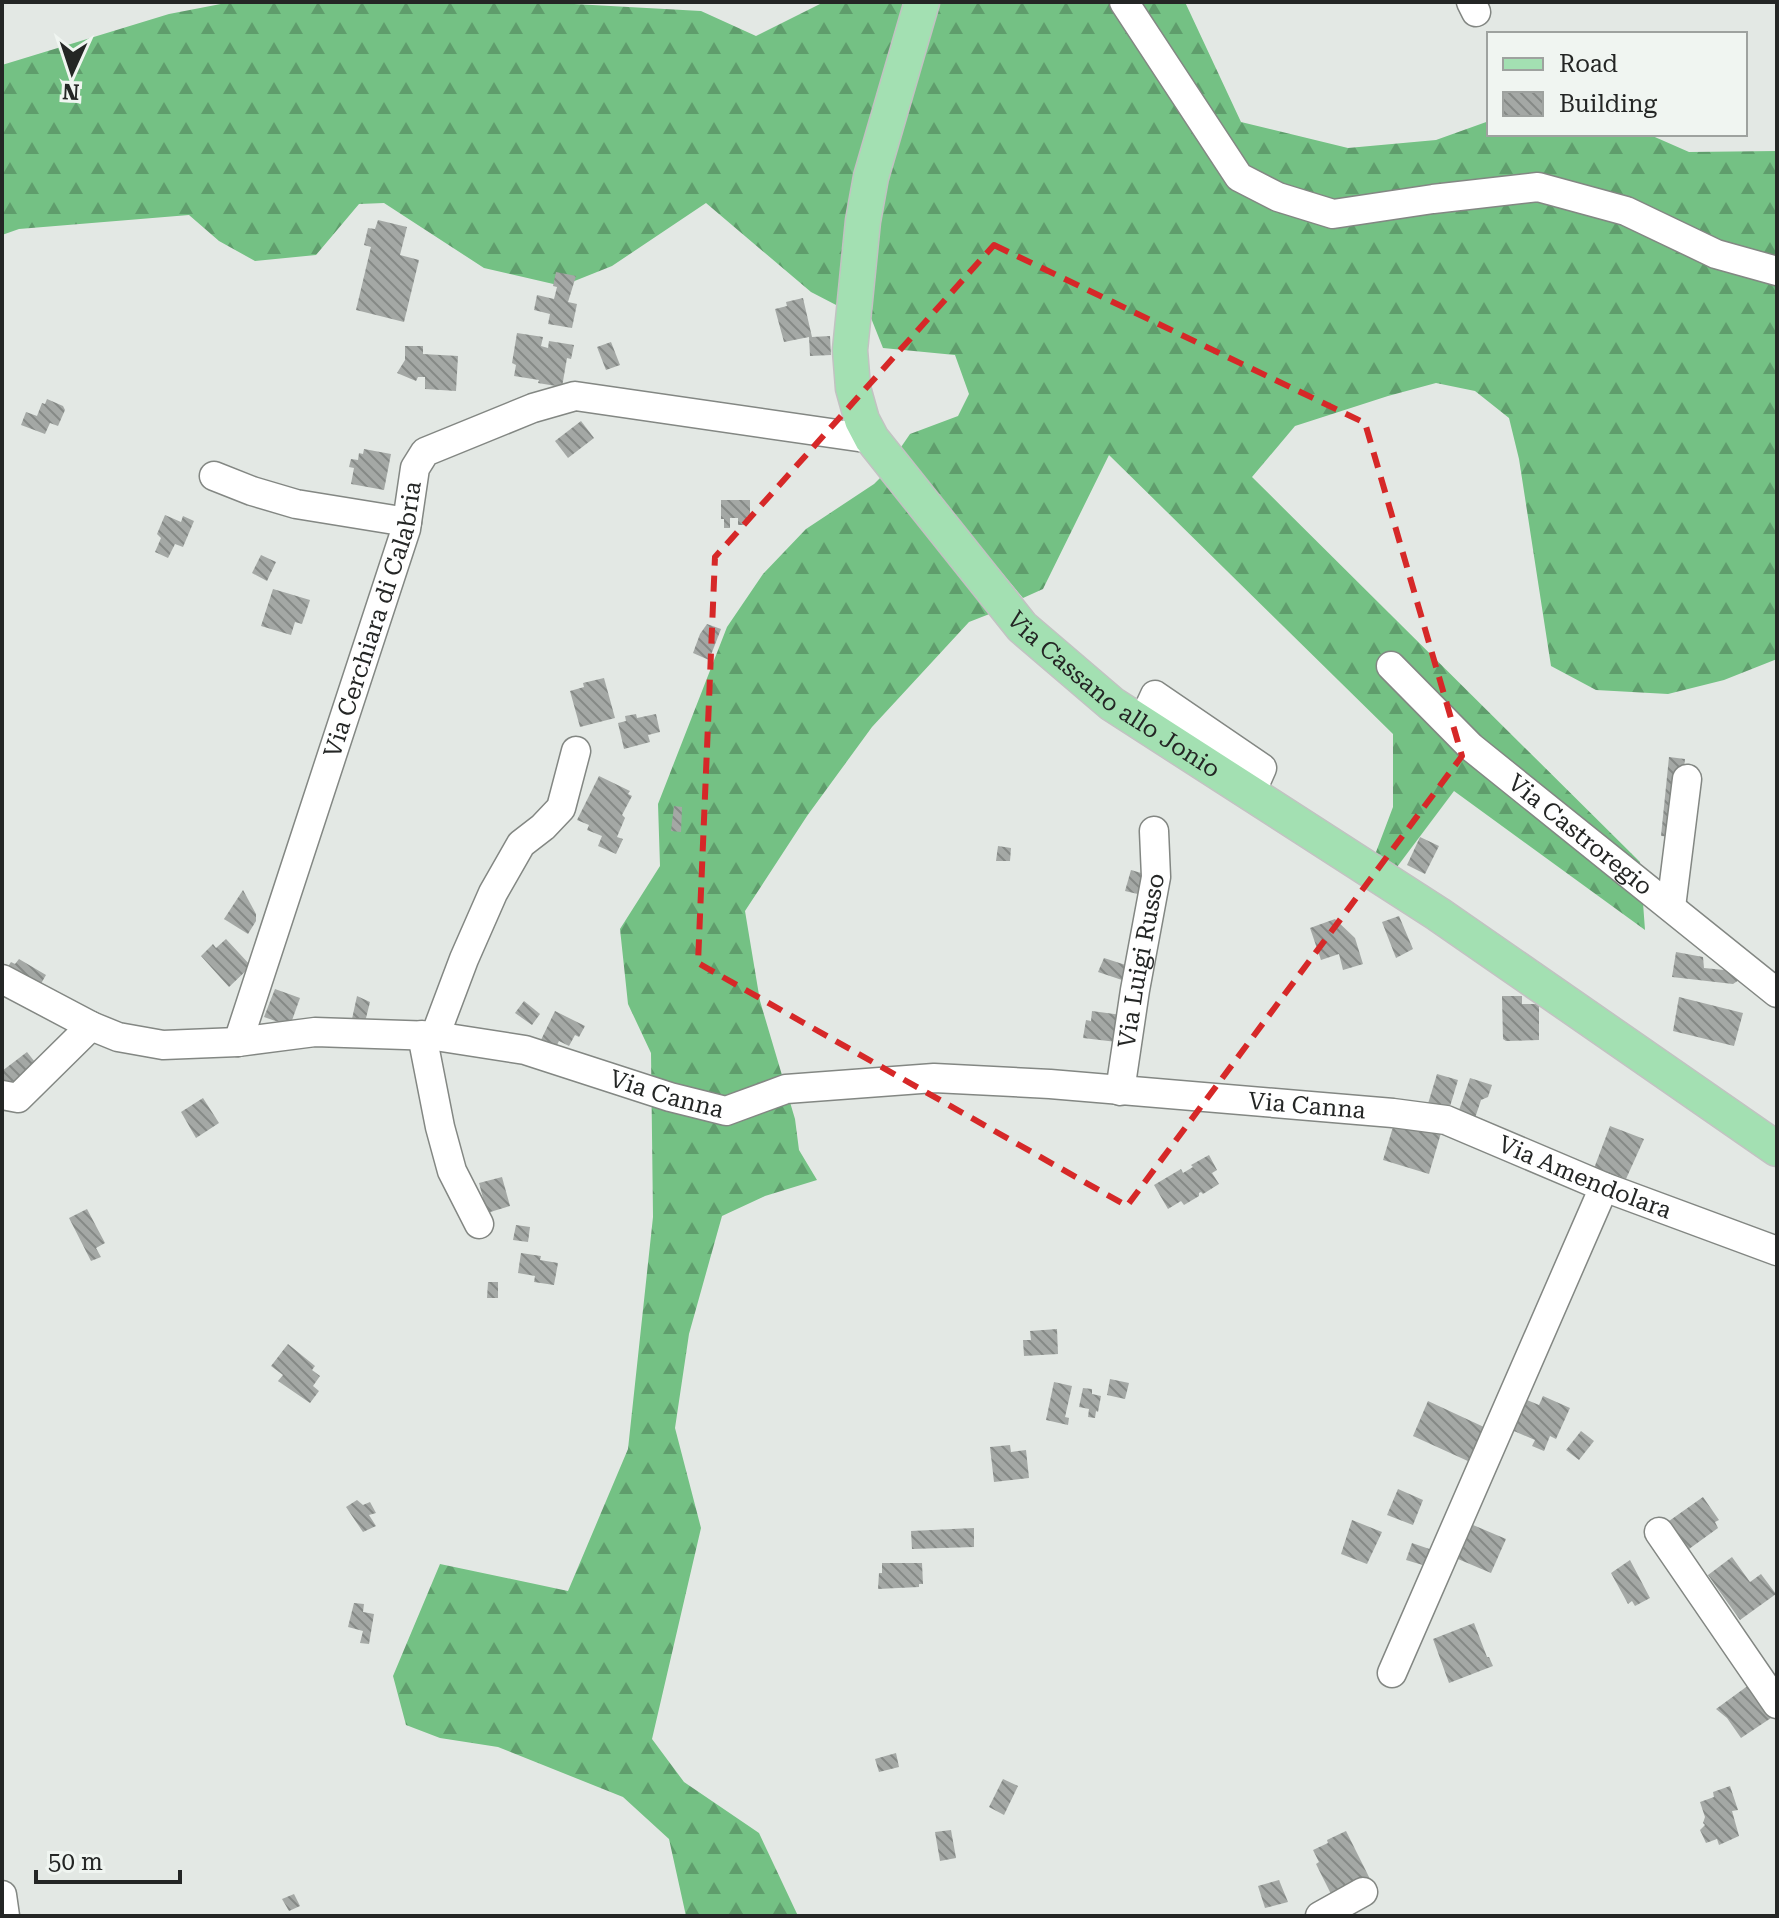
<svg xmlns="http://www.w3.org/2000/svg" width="1779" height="1918" viewBox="0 0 1779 1918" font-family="'Roboto Serif',serif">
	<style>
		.forest { fill: url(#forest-firs) }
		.building { fill: url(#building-back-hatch) }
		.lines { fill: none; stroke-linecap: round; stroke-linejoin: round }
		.minor-casing { stroke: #838783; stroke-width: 31 }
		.major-casing { stroke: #c2c2c2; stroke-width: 37 }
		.minor { stroke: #fff; stroke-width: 28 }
		.major { stroke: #a3e0b2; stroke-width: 34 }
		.marked { fill: none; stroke: #d62828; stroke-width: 6; stroke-dasharray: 16 10; stroke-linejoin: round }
		.labels { text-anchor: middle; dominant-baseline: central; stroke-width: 8; stroke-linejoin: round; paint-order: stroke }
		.street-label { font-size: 24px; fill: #242625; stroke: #f0f5f1 }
	</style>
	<defs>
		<pattern id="forest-firs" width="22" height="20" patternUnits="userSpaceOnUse" patternTransform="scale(2)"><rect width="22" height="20" fill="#74c184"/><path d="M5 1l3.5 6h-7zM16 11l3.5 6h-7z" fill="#5f9d6c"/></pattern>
		<pattern id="building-back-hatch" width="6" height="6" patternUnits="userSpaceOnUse" patternTransform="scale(2)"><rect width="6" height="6" fill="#a4a8a5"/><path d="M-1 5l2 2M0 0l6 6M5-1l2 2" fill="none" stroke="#858986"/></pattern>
	</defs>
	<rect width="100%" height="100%" fill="#e3e8e4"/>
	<g class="forest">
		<polygon points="231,2 538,2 701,11 756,36 824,2 1185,2 1241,122 1348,148 1436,140 1489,121 1489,134 1648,134 1689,152 1777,151 1777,659 1724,680 1668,694 1596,690 1551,666 1519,459 1509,418 1475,391 1436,383 1388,396 1295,426 1252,477 1640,862 1645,930 1454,791 1397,867 1373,860 1393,807 1393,734 1109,455 1043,589 1023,598 899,450 910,434 958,416 969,394 955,355 883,348 869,313 838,306 811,292 706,203 612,266 562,286 484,268 384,203 359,204 316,255 255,261 219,241 189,215 19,229 2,235 2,65 169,14"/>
		<polygon points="883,475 992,613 969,622 872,727 807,816 745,911 760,1001 795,1119 799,1150 817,1180 765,1196 722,1216 689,1334 675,1428 701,1528 652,1739 684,1782 759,1833 798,1916 686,1916 669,1839 623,1797 498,1747 440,1738 406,1725 393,1676 440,1564 568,1591 628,1449 653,1217 651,1053 628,1004 620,929 660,866 658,804 727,627 763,574 806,529 874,484"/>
	</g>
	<g class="building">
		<polygon points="378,220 407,227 400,255 419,260 404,322 356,310 371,247 364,245 368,228 375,229"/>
		<polygon points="556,272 576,276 568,302 577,304 572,328 548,324 550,314 534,310 537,295 554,299 557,287 553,286"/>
		<polygon points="803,298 812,337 830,336 831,355 810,356 809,337 784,342 775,309 787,306 786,302"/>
		<polygon points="517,333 543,337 541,346 548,348 549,341 574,345 571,359 567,358 562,387 538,383 539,380 514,376 516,365 512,363"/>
		<polygon points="611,342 620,365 606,370 597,347"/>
		<polygon points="405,346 423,346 423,354 458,356 456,391 425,389 425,377 418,377 416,381 397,373 405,360"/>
		<polygon points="47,399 63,406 65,410 58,426 50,423 45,434 21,425 26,412 37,416 42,403 45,404"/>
		<polygon points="581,421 594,438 568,458 555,441"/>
		<polygon points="364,449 391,454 384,490 351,484 354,468 349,467 351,459 358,460 359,453 363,454"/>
		<polygon points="721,500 750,500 750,516 747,516 747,525 738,525 738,518 730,518 730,528 724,528 724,519 721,519"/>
		<polygon points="165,515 181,522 183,516 194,521 183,547 175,544 168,558 155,552 161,538 157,534"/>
		<polygon points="261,555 276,562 267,581 252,573"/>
		<polygon points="273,589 310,600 302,624 295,622 291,635 261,626"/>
		<polygon points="707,624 721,629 709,660 693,653 700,634"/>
		<polygon points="604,678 615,718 580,727 570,691 584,687 583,683"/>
		<polygon points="636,714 637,718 656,714 660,732 648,735 650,742 624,749 618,723 626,721 625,716"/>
		<polygon points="1669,757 1685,759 1676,837 1661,836"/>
		<polygon points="599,776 630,791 628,794 632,796 622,815 625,818 617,837 623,839 616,854 598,846 602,836 587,830 589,825 577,820"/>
		<polygon points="674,806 682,807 681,832 671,831"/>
		<polygon points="1420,837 1439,846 1425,874 1407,865"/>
		<polygon points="998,846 1011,848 1010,861 996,861"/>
		<polygon points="1131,870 1148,875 1142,895 1125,891"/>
		<polygon points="243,890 256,914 256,921 248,934 224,919"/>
		<polygon points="1399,916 1413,949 1396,958 1382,922"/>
		<polygon points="1335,919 1355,938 1363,964 1343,970 1339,954 1321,960 1310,928"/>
		<polygon points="226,939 251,966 229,987 201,956 213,944 216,948"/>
		<polygon points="1676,952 1703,957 1704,968 1734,971 1742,978 1733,984 1672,977"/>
		<polygon points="1104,958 1135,968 1131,983 1098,972"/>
		<polygon points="19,959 46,975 39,987 7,968 11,962 15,964"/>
		<polygon points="275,989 300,998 290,1026 264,1017"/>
		<polygon points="357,996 370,1002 365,1022 352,1019"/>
		<polygon points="1502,996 1522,996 1522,1004 1539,1004 1539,1040 1506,1041 1503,1039"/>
		<polygon points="1679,997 1743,1013 1734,1046 1673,1031"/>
		<polygon points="524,1001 540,1014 532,1025 515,1013"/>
		<polygon points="555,1011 585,1026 579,1037 575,1035 569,1046 559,1041 554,1051 539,1044"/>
		<polygon points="1092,1011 1129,1016 1125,1043 1083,1038 1086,1020 1091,1021"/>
		<polygon points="27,1052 42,1071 19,1089 12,1081 5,1087 2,1084 2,1071"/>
		<polygon points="1437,1074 1458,1080 1448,1113 1427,1107"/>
		<polygon points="1470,1078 1492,1085 1488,1097 1481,1100 1474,1121 1457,1116"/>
		<polygon points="203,1098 219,1123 196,1138 181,1112"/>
		<polygon points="1395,1120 1441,1133 1429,1174 1383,1160"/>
		<polygon points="1610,1126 1644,1139 1626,1179 1616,1175 1614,1179 1593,1171"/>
		<polygon points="1209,1155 1217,1170 1212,1173 1219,1184 1203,1194 1201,1192 1199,1193 1199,1196 1184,1205 1181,1201 1168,1209 1154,1185 1181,1169 1183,1173 1193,1167 1191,1165"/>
		<polygon points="502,1177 510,1206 487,1213 479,1183"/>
		<polygon points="87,1209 105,1243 96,1248 101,1257 91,1261 69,1218"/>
		<polygon points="516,1225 530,1227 528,1242 513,1240"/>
		<polygon points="521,1253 541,1256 540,1260 558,1263 554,1285 534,1282 535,1276 518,1273"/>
		<polygon points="488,1282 498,1282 498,1298 487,1298"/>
		<polygon points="1057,1329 1058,1354 1024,1356 1023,1340 1031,1340 1030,1331"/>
		<polygon points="288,1344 315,1366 312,1370 320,1376 313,1386 319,1391 310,1403 278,1381 283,1375 271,1366"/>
		<polygon points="1110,1379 1129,1383 1125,1399 1107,1395"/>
		<polygon points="1054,1382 1072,1386 1065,1417 1069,1418 1068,1425 1046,1420"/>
		<polygon points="1083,1388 1092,1389 1092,1394 1101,1396 1098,1412 1096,1411 1095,1418 1088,1417 1089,1409 1079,1407"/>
		<polygon points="1543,1396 1570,1408 1556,1439 1550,1436 1544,1451 1532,1446 1535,1440 1507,1428 1520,1397 1539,1405"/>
		<polygon points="1428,1401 1486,1428 1470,1462 1413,1436"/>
		<polygon points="1581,1431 1594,1441 1579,1460 1566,1450"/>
		<polygon points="1010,1445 1011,1452 1026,1450 1029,1478 994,1482 990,1447"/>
		<polygon points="1398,1489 1423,1500 1413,1525 1387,1515"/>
		<polygon points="1703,1497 1719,1520 1715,1522 1718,1528 1689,1549 1669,1521"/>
		<polygon points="357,1500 363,1505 370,1502 376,1513 369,1515 376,1526 363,1532 346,1507"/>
		<polygon points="1352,1520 1382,1532 1367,1564 1341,1554"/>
		<polygon points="1473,1525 1506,1539 1491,1573 1458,1559"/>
		<polygon points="974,1528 974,1547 912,1549 911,1531"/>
		<polygon points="1412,1543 1441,1553 1436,1569 1406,1560"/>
		<polygon points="1732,1557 1750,1582 1761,1574 1776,1594 1740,1620 1708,1575"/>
		<polygon points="1630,1560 1650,1598 1635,1606 1632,1601 1628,1604 1611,1573"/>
		<polygon points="882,1563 922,1563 923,1584 919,1584 919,1587 878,1589 879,1573 882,1573"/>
		<polygon points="354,1603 364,1604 363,1612 374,1614 369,1644 360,1643 363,1631 348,1627"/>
		<polygon points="1474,1623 1487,1657 1489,1657 1493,1666 1449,1683 1433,1639"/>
		<polygon points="1753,1682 1777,1714 1741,1738 1727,1718 1716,1709"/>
		<polygon points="896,1753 899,1767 879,1772 875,1759"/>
		<polygon points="1003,1779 1018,1786 1004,1815 989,1807"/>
		<polygon points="1730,1786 1738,1810 1732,1811 1739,1836 1719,1845 1717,1839 1706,1843 1700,1830 1705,1825 1703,1823 1705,1817 1700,1802 1714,1797 1713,1792"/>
		<polygon points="951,1830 956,1858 940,1861 935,1832"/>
		<polygon points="1346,1831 1371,1881 1334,1900 1316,1864 1319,1862 1313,1850 1328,1843 1327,1840"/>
		<polygon points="1279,1880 1288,1902 1265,1908 1258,1886"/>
		<polygon points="294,1894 300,1906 289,1911 282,1899"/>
	</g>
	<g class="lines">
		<defs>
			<g id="minor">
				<polyline points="1124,2 1239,177 1278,197 1333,214 1433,199 1538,187 1626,211 1716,254 1777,271"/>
				<polyline points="1471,2 1476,12"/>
				<polyline points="214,476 252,491 296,504 407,522"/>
				<path id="s1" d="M1391 666 1471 747 1777 993"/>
				<polyline points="1142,723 1155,695 1262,768 1251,793"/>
				<polyline points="1671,907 1687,779"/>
				<path id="s2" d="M2 979 91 1026 118 1037 163 1045 238 1042 315 1032 435 1036 525 1050 670 1097 726 1111 786 1089 934 1078 1050 1084 1393 1113 1446 1120 1604 1187 1777 1251"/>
				<polyline points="422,1035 440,1127 452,1171 479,1224"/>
				<polyline points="435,1036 464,959 493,893 521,844 543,827 561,808 576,751"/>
				<path id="s3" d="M238 1042 406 529 415 468 425 452 533 408 575 396 872 439"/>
				<path id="s4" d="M1120 1091 1135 990 1156 877 1154 831"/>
				<polyline points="2,1095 18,1098 91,1026"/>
				<polyline points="1659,1532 1777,1704"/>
				<polyline points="1392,1673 1604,1187"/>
				<polyline points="2,1895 5,1916"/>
				<polyline points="1320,1916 1363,1892"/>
			</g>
			<g id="major">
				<path id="s5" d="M922 2 871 177 863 221 850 350 853 388 862 420 872 439 1022 627 1112 704 1438 914 1777 1149"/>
			</g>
		</defs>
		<use href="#minor" class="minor-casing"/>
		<use href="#major" class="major-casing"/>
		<use href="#minor" class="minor"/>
		<use href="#major" class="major"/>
	</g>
	<path class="marked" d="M994 245 1365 423 1462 756 1127 1206 698 963 715 557Z"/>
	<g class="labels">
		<g class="street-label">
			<text stroke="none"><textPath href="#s3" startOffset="444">Via Cerchiara di Calabria</textPath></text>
			<text stroke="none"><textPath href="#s5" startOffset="804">Via Cassano allo Jonio</textPath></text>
			<text stroke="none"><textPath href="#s1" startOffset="254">Via Castroregio</textPath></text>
			<text stroke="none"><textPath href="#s4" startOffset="132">Via Luigi Russo</textPath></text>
			<text stroke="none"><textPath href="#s2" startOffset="688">Via Canna</textPath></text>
			<text stroke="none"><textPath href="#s2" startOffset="1336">Via Canna</textPath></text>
			<text stroke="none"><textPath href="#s2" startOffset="1626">Via Amendolara</textPath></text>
		</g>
	</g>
	<rect width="1779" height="1918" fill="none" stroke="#242625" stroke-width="8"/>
	<rect x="1487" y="32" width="260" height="104" fill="#f0f5f1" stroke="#9ea29f" stroke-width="2"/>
	<rect x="1503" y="58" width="40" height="12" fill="#a3e0b2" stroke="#9ea29f" stroke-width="2"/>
	<text x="1559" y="72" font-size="24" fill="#242625">Road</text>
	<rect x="1503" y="92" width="40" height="24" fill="url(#building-back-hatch)" stroke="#9ea29f" stroke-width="2"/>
	<text x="1559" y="112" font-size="24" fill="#242625">Building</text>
	<g transform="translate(72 72) rotate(183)" stroke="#f0f5f1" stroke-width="6" paint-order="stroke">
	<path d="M0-6L14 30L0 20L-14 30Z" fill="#242625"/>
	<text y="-12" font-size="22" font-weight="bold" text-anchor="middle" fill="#242625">N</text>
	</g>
	<path d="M36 1870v12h144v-12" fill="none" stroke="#242625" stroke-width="4"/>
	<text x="48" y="1870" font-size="24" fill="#242625" stroke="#f0f5f1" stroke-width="6" paint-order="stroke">50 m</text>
</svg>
